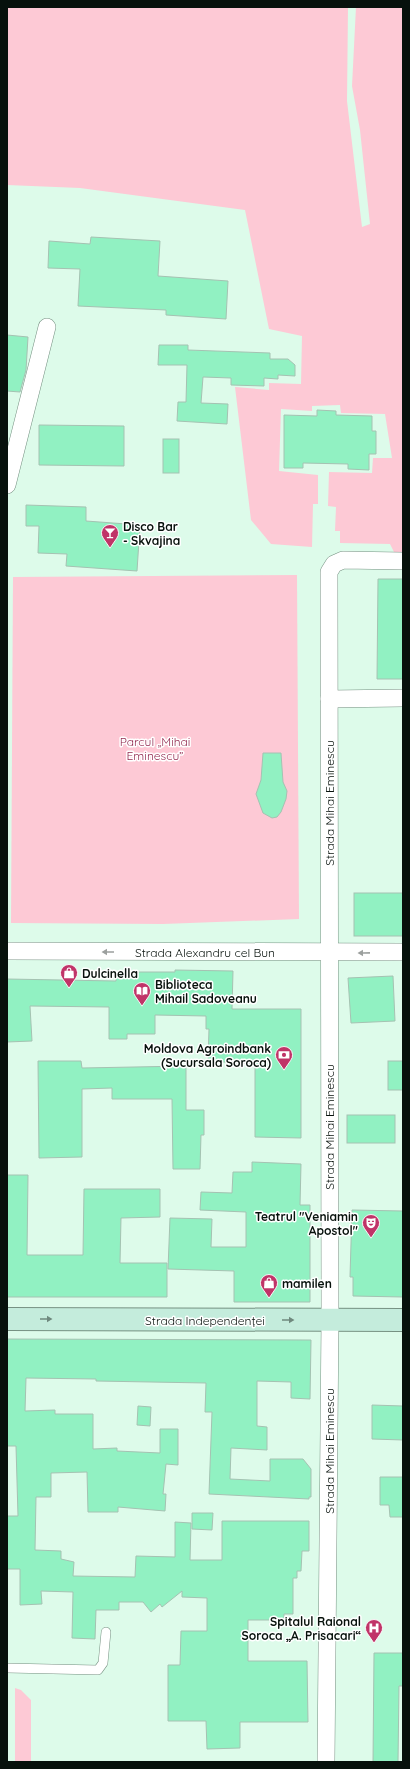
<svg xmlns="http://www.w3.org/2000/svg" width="410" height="1769" viewBox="0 0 410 1769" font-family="Quicksand,sans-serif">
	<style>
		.green { fill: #fdc9d5 }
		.building { fill: #91f1c2; stroke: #a5c2b2 }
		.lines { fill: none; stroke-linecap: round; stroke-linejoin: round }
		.service-casing { stroke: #769182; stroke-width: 10 }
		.minor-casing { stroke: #769182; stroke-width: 18 }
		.secondary-casing { stroke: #769182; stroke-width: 24 }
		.service { stroke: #fff; stroke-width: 9 }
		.minor { stroke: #fff; stroke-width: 17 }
		.secondary { stroke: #c4ecdc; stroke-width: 22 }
		.oneway { fill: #9ca09e }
		.oneway2 { fill: #6f897e }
		.labels { text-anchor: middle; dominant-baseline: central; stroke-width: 3; stroke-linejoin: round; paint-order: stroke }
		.poi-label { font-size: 12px; font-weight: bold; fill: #07110c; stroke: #fff; text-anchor: start }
		.park-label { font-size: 12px; fill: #932a50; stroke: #fff }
		.street-label { font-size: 12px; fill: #07110c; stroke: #fff }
	</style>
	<rect width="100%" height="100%" fill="#ddfbea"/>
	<g class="green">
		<polygon points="7,7 348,7 347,101 362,227 370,224 360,130 352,86 356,7 403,7 403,552 394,552 390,544 340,543 340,531 335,531 336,507 328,506 329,472 372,473 373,458 392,458 385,414 341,413 340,405 312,406 312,411 281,409 279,471 318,475 318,504 313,504 312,547 271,544 251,520 235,387 269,390 269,383 301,384 302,336 269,329 245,210 80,188 7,185"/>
		<polygon points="297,575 299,919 163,924 11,923 13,577"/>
		<polygon points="15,1688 21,1690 31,1700 31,1761 45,1762 15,1762"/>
	</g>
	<g class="building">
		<polygon points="91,237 160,241 158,276 228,281 226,319 166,315 166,310 78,306 80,269 48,268 49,241 90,244"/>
		<polygon points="7,335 28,337 26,370 20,392 7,391"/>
		<polygon points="159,345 188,345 188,350 270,353 270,359 288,359 295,365 295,376 278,375 278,379 264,378 264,386 231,385 231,378 203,377 201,403 228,404 227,424 177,421 178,402 186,402 187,365 158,365"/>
		<polygon points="317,410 336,411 336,415 372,416 372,431 376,431 376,454 369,454 369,470 348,469 348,464 303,463 303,468 284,468 284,415 317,416"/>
		<polygon points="39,425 124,426 124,466 39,465"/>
		<rect x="163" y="439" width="16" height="34"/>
		<polygon points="26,505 86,507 86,521 140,525 137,571 66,566 67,554 38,553 39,526 26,526"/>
		<polygon points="378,579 403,579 403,679 377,679"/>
		<polygon points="263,753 281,753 283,782 287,791 286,799 281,812 277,817 272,818 263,813 256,794 261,780"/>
		<rect x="354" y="893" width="49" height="43"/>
		<polygon points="175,970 233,971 232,1009 301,1009 301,1138 255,1137 255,1064 208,1061 209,1029 206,1029 206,1016 155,1015 155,1034 127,1034 127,1039 109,1039 109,1007 30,1006 32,1041 7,1042 7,979 116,981 116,972 175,972"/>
		<polygon points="393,976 395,1021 351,1023 348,978"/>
		<polygon points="38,1061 81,1061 82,1068 186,1066 186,1110 204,1110 204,1135 201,1135 200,1169 173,1169 172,1099 112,1099 112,1088 82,1089 82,1157 39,1158"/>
		<rect x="388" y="1061" width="15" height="29"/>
		<rect x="347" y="1115" width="48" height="28"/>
		<polygon points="252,1162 301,1164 300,1205 310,1205 310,1302 234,1302 234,1271 168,1269 170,1218 212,1219 211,1247 246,1247 246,1212 200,1210 201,1192 232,1193 233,1172 252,1172"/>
		<polygon points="7,1175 28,1175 27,1255 83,1255 84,1189 160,1189 160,1217 121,1218 120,1263 167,1263 167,1297 7,1297"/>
		<polygon points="352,1210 403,1211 403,1297 353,1296 353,1277 350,1277"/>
		<polygon points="7,1339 311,1340 310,1399 291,1398 291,1382 257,1381 257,1426 267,1427 267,1450 231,1448 230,1479 270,1481 270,1459 303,1459 311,1469 311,1497 309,1497 309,1499 209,1494 212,1412 205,1412 206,1383 96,1381 96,1379 26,1378 25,1411 55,1410 55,1414 93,1414 93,1449 117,1448 117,1451 160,1453 160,1429 178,1429 178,1465 166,1464 163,1494 166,1494 165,1511 118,1507 118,1512 88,1512 87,1472 51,1473 51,1497 36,1497 35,1550 61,1551 61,1559 74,1562 73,1576 135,1577 136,1556 175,1557 175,1522 191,1523 190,1560 222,1560 222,1521 309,1521 309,1551 302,1551 301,1571 297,1571 297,1578 293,1578 293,1614 284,1614 284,1620 248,1620 248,1661 307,1661 308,1722 240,1722 240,1748 207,1749 206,1721 168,1721 168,1665 180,1665 181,1631 207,1631 207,1598 182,1597 182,1591 162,1607 160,1604 151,1612 143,1602 119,1602 119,1610 96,1610 95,1639 72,1638 73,1592 41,1591 42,1604 20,1605 20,1569 7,1569 7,1516 18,1516 16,1446 7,1446"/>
		<polygon points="372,1405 403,1406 403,1440 372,1439"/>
		<polygon points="138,1406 151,1407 150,1426 137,1425"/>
		<polygon points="380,1477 403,1477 403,1517 390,1517 389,1505 380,1505"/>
		<polygon points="192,1513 213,1513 212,1530 192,1529"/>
		<polygon points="374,1653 403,1653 403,1686 399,1686 398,1762 373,1762"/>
	</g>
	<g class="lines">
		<defs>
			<polyline id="service" points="7,1668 98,1670 103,1663 106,1632"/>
			<g id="minor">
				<polyline points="7,485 47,327"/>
				<polyline points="329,699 403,698"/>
				<polyline points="7,951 403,952"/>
				<polyline points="326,1762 330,1319 329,572 334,564 343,560 403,561"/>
			</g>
			<polyline id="secondary" points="7,1319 403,1320"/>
		</defs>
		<use href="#service" class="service-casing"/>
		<use href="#minor" class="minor-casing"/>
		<use href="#secondary" class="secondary-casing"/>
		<use href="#service" class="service"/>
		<use href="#minor" class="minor"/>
		<use href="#secondary" class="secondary"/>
	</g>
	<defs><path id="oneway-solid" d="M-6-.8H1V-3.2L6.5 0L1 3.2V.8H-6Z"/></defs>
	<g class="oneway">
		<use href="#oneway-solid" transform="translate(108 952) rotate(-180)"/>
		<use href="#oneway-solid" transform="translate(364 953) rotate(179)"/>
	</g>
	<g class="oneway2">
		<use href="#oneway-solid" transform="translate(46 1319)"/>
		<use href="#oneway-solid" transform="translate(288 1320)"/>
	</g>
	<defs>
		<symbol id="bar-pin" viewBox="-11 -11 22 30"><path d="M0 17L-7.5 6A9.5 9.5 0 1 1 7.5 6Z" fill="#c03468" stroke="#fff"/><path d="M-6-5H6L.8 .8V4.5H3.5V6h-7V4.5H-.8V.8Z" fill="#fff"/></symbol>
		<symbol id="shop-pin" viewBox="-11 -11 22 30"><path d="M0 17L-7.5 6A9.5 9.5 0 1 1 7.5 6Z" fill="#c03468" stroke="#fff"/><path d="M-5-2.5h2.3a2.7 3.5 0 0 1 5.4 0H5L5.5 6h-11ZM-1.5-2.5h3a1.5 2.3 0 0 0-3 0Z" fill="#fff"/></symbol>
		<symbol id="library-pin" viewBox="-11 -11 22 30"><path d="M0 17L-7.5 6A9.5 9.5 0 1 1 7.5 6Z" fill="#c03468" stroke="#fff"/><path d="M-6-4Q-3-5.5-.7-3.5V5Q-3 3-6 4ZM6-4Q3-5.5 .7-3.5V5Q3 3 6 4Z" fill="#fff"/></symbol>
		<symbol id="bank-pin" viewBox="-11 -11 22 30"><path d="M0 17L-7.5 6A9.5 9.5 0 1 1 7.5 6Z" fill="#c03468" stroke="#fff"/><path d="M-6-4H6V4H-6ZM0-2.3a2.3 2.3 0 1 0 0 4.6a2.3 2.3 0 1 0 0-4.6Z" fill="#fff"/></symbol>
		<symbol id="theatre-pin" viewBox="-11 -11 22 30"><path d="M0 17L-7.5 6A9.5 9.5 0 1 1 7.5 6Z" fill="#c03468" stroke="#fff"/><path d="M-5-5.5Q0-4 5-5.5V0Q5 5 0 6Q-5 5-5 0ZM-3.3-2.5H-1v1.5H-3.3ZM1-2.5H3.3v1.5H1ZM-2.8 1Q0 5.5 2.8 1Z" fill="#fff"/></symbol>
		<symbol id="hospital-pin" viewBox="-11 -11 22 30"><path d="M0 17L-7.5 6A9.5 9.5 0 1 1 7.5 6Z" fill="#c03468" stroke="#fff"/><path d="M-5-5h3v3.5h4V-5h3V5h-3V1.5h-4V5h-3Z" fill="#fff"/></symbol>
	</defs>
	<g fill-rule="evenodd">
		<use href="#bar-pin" x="100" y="523" width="20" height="27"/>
		<use href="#shop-pin" x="59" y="963" width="20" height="27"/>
		<use href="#library-pin" x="132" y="981" width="20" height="27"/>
		<use href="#bank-pin" x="274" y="1045" width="20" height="27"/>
		<use href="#theatre-pin" x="361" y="1213" width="20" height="27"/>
		<use href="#shop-pin" x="259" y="1273" width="20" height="27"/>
		<use href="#hospital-pin" x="364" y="1618" width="20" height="27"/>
	</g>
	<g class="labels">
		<g class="poi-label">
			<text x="123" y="526">Disco Bar<tspan x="123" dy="14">- Skvajina</tspan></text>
			<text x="82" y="973">Dulcinella</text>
			<text x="155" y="984">Biblioteca<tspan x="155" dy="14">Mihail Sadoveanu</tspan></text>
			<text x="271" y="1048" text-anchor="end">Moldova Agroindbank<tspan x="271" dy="14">(Sucursala Soroca)</tspan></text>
			<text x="358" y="1216" text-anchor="end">Teatrul "Veniamin<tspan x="358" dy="14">Apostol"</tspan></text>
			<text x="282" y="1283">mamilen</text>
			<text x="361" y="1621" text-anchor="end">Spitalul Raional<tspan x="361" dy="14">Soroca „A. Prisacari“</tspan></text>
		</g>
		<g class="park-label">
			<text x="155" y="741">Parcul „Mihai<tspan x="155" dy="14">Eminescu”</tspan></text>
		</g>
		<g class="street-label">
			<text transform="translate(329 803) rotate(-90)">Strada Mihai Eminescu</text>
			<text x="205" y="952">Strada Alexandru cel Bun</text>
			<text transform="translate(329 1127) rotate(-90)">Strada Mihai Eminescu</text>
			<text x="205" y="1320">Strada Independenței</text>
			<text transform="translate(329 1451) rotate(-90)">Strada Mihai Eminescu</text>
		</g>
	</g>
	<rect width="410" height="1769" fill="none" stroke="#07110c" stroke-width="16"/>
</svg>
